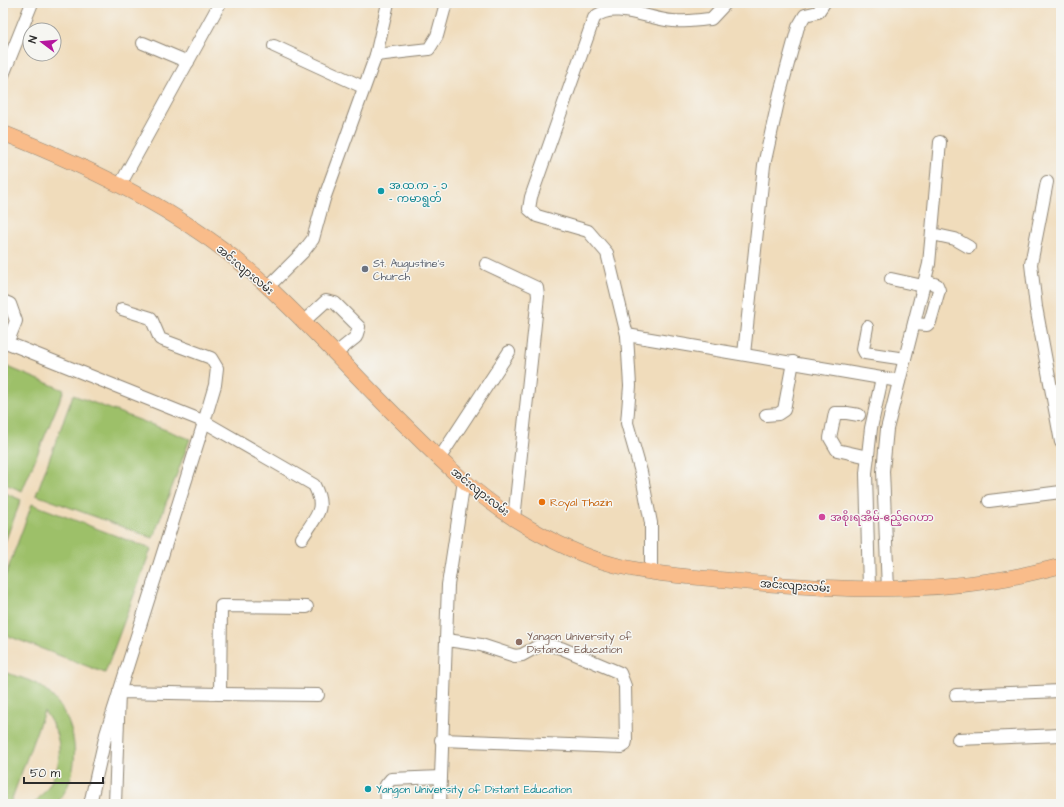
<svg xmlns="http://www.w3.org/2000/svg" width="1064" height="807" viewBox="0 0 1064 807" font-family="'Architects Daughter','Noto Sans Myanmar',sans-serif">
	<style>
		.green { fill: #9dc069; stroke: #64764a }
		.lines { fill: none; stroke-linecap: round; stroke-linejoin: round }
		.minor-casing { stroke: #8e8473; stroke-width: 14 }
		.major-casing { stroke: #8e8473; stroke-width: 16 }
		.minor { stroke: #fff; stroke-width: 12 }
		.major { stroke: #f9bc8a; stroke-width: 15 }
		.culture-dot { fill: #0f9aa8; stroke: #f6f6f2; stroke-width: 1.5 }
		.worship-dot { fill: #6b7280; stroke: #f6f6f2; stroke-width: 1.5 }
		.food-dot { fill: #e8710a; stroke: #f6f6f2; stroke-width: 1.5 }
		.hotel-dot { fill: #d1479c; stroke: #f6f6f2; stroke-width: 1.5 }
		.education-dot { fill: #8d6e63; stroke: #f6f6f2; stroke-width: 1.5 }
		.labels { text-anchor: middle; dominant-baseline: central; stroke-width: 3; stroke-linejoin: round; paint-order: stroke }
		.culture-label { font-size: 11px; fill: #0d838f; stroke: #f6f6f2; text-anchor: start }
		.worship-label { font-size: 11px; fill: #5b616d; stroke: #f6f6f2; text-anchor: start }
		.street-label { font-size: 11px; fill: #2b2b2b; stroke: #f6f6f2 }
		.food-label { font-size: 11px; fill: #c56008; stroke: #f6f6f2; text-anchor: start }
		.hotel-label { font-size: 11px; fill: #b23c85; stroke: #f6f6f2; text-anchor: start }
		.education-label { font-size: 11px; fill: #785e54; stroke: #f6f6f2; text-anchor: start }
	</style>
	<rect width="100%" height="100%" fill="#f6f6f2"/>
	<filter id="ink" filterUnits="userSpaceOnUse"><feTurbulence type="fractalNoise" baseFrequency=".025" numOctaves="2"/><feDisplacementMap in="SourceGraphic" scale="8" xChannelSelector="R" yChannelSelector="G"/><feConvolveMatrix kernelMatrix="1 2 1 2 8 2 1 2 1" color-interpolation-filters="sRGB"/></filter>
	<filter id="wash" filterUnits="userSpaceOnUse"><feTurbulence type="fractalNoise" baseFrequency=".012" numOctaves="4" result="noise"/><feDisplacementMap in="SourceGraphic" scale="16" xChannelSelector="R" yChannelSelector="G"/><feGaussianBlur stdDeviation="0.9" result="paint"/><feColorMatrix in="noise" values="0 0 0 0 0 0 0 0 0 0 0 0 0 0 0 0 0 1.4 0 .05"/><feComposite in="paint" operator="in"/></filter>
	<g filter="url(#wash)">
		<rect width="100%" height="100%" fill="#f0dcbb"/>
		<g class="green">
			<polygon points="3,365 64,390 22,491 3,483"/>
			<polygon points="73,395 190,439 153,538 36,495"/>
			<polygon points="3,492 21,500 3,547"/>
			<polygon points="32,504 151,549 105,673 3,634 3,582"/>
			<path d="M3 672C16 676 32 680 43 688 78 715 86 770 56 804H33C62 777 69 744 44 711L10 804H3Z"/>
		</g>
	</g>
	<g filter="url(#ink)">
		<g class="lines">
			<defs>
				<g id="minor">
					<polyline points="143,43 188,62"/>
					<polyline points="274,46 363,87"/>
					<polyline points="376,55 429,49 437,36 446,3"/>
					<polyline points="3,75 32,3"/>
					<polyline points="1047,182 1031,264 1036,307 1061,442"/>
					<polyline points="120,185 220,3"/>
					<polyline points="932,234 955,239 969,247"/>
					<polyline points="486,264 537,288 538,296 514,519"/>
					<polyline points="891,279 923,286"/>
					<polyline points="268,287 303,252 313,239 324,199 376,55 388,3"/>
					<polyline points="3,301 10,304 16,321 10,336 5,342"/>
					<polyline points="303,322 326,301 335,303 359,327 356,337 335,354"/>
					<polyline points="914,324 927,325 930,322 939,290 937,285 925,281"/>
					<polyline points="867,327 863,349 865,353 905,359"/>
					<polyline points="627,335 899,381"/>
					<path d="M3 341 203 421 314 485C327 510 316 516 302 538"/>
					<polyline points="744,354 764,165 780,93 798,27 805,15 818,12 824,3"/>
					<polyline points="766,415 778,414 784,410 793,362"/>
					<polyline points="859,415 847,413 835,413 830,438 837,450 868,457"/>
					<polyline points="439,459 509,352"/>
					<polyline points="989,501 1061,492"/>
					<path d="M651 572V523L641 472 627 423 630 386 627 335 607 253 588 231 537 216 529 209 531 197 594 18C612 0 651 20 673 21 686 22 698 20 711 19L726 3"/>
					<polyline points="869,588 866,473 871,428 882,378"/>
					<polyline points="888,589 883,471 887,429 929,264 940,142"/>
					<polyline points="220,694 318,695"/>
					<polyline points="956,695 1061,691"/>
					<polyline points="958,739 1061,735"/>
					<polyline points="441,740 622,747 625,745 626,741 625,686 620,673 561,648 542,644 522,655 515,656 481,645 447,640"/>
					<polyline points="90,804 106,734 202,429 215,385 217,368 211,358 160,339 151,318 122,309"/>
					<polyline points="115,804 119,692 220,694 221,606 307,607"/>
					<polyline points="387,804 386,785 391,779 441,777"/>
					<polyline points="440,804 448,585 464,481"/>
				</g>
				<path id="major" d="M3 133C96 170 190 215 265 284 315 330 361 382 410 430 443 463 477 495 516 520 547 539 580 556 615 565 654 575 695 577 736 581 821 589 910 594 996 580 1018 577 1039 571 1061 566"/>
			</defs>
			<use href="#minor" class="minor-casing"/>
			<use href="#major" class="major-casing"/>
			<use href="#minor" class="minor"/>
			<use href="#major" class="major"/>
		</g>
	</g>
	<g class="culture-dot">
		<circle cx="381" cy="191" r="4"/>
		<circle cx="368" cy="789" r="4"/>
	</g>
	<circle class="worship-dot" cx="365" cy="269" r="4"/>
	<circle class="food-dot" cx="542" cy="502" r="4"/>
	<circle class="hotel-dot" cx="822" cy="517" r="4"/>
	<circle class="education-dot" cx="519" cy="642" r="4"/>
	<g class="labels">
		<g class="culture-label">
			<text x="389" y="185">အ.ထ.က - ၁<tspan x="389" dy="13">- ကမာရွတ်</tspan></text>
			<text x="376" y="789">Yangon University of Distant Education</text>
		</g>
		<g class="worship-label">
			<text x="373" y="263">St. Augustine's<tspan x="373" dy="13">Church</tspan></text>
		</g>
		<g class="street-label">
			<text transform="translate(245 270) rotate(40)">အင်းလျားလမ်း</text>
			<text transform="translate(480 492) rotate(38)">အင်းလျားလမ်း</text>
			<text transform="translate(795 586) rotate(4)">အင်းလျားလမ်း</text>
		</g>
		<g class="food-label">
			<text x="550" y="502">Royal Thazin</text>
		</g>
		<g class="hotel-label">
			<text x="830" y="517">အစိုးရအိမ်-ဧည့်ဂေဟာ</text>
		</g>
		<g class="education-label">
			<text x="527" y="636">Yangon University of<tspan x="527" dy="13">Distance Education</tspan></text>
		</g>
	</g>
	<rect width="1064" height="807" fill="none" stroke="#f6f6f2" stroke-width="16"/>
	<g transform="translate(42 42) rotate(286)"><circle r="19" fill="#f6f6f2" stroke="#a5a5a2"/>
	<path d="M0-3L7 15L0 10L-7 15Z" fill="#b5179e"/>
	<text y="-6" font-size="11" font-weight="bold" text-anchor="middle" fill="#2b2b2b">N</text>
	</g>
	<path d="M24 777v6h79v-6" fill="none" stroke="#2b2b2b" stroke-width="2"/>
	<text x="30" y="777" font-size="12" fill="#2b2b2b" stroke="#f6f6f2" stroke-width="3" paint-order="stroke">50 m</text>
</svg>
